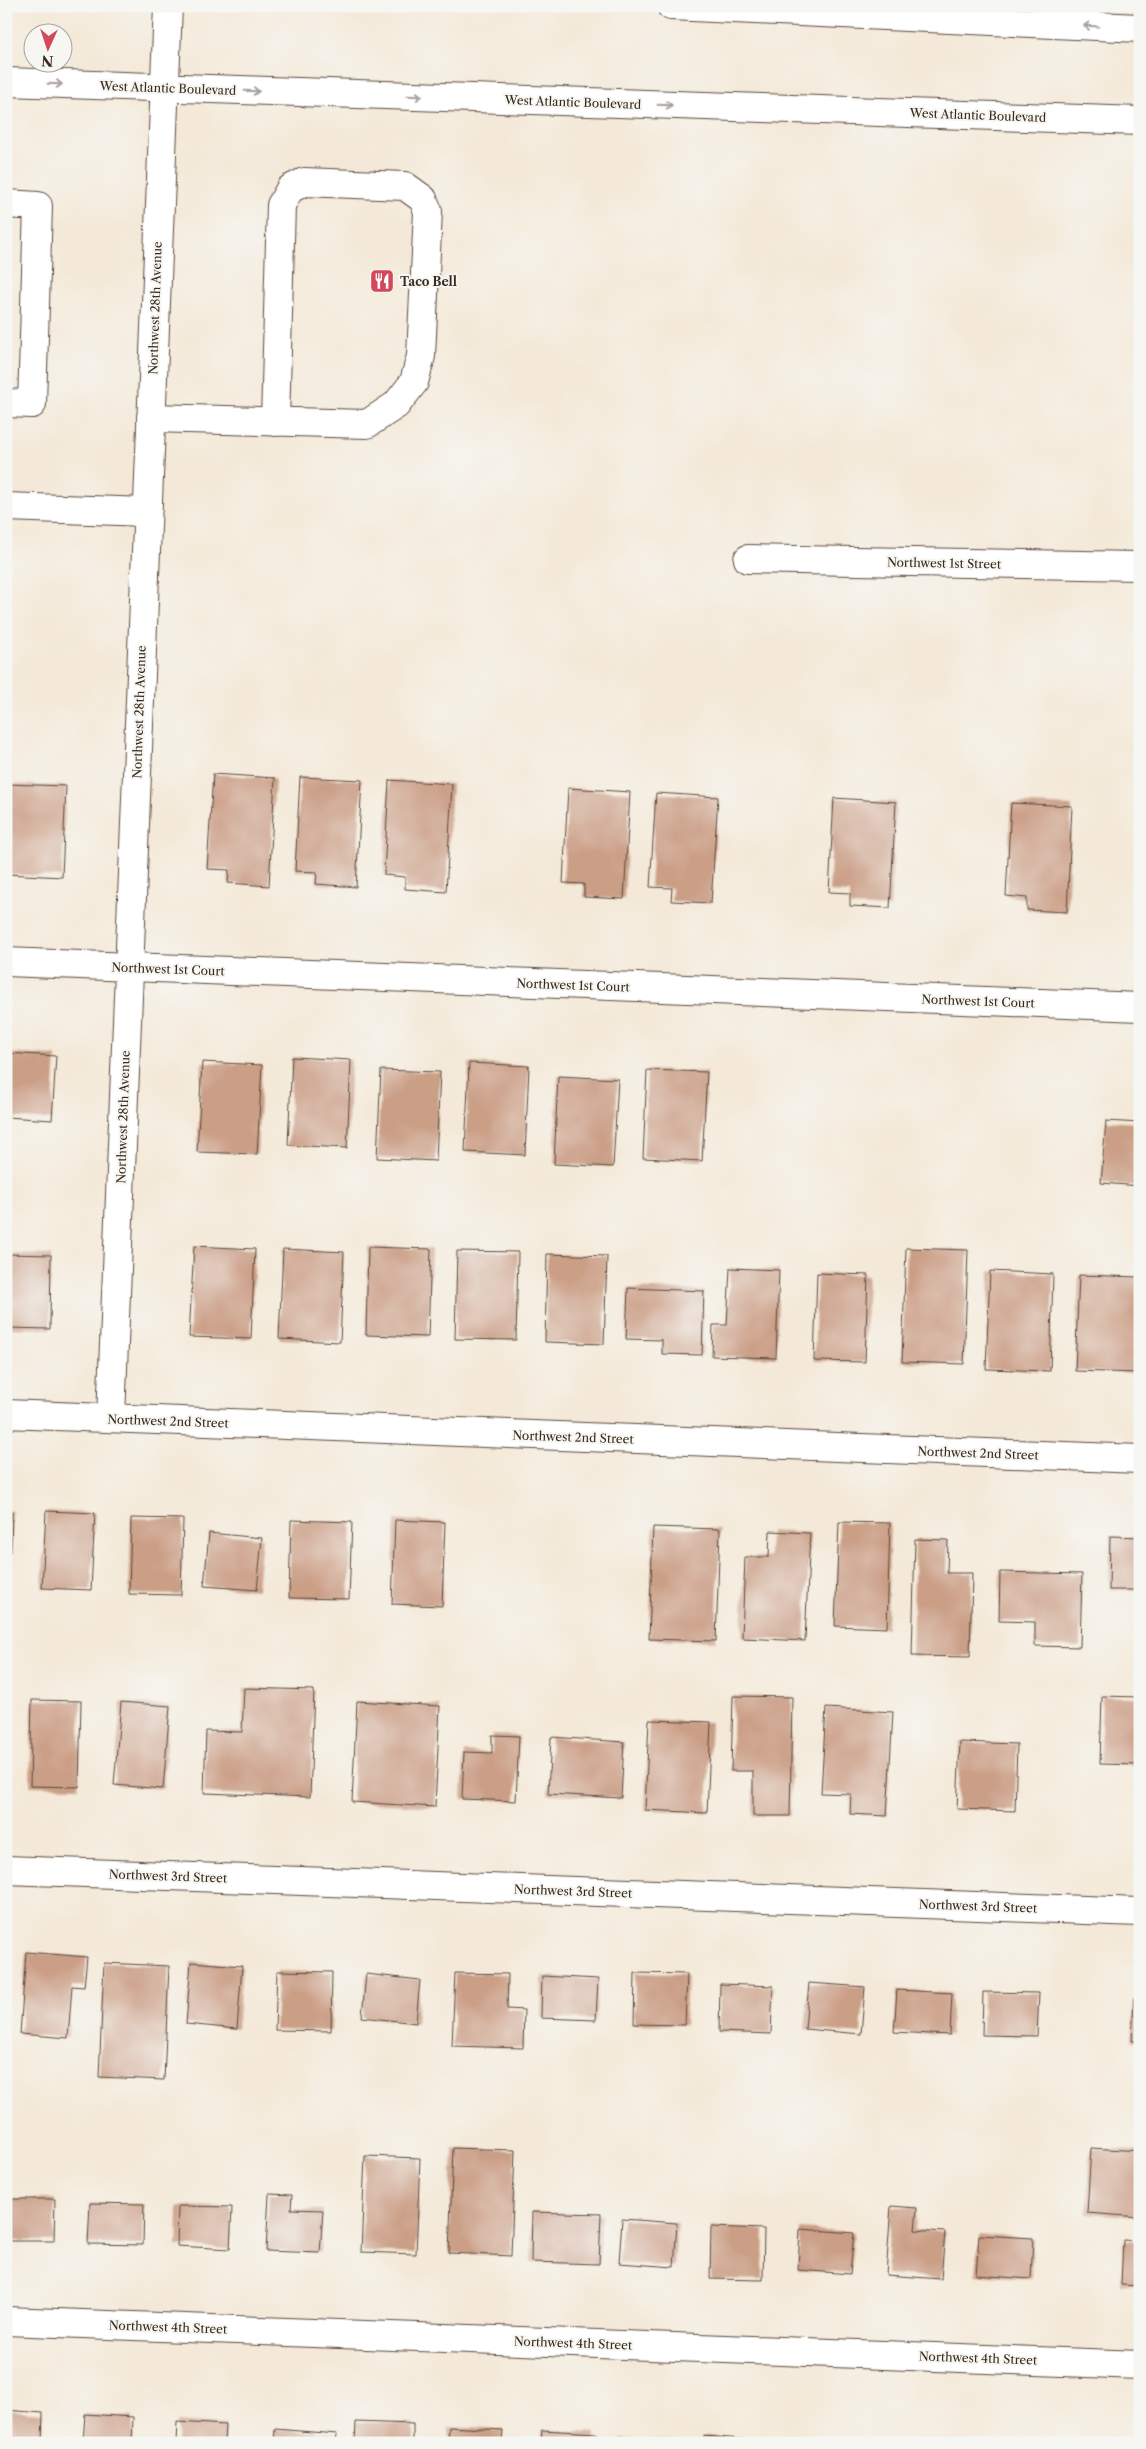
<svg xmlns="http://www.w3.org/2000/svg" width="1146" height="2449" viewBox="0 0 1146 2449" font-family="'Libre Caslon Text',serif">
	<style>
		.building { fill: #cb9e86 }
		.lines { fill: none; stroke-linecap: round; stroke-linejoin: round }
		.minor-casing { stroke: #57473a; stroke-width: 30 }
		.major-casing { stroke: #57473a; stroke-width: 30 }
		.minor { stroke: #fff; stroke-width: 28 }
		.major { stroke: #fff; stroke-width: 28 }
		.oneway { stroke: #a79f9a }
		.labels { text-anchor: middle; dominant-baseline: central; stroke-width: 4; stroke-linejoin: round; paint-order: stroke }
		.street-label { font-size: 12px; fill: #3b2a1e; stroke: #f6f6f2 }
		.poi-label { font-size: 12px; font-weight: bold; fill: #3b2a1e; stroke: #f6f6f2; text-anchor: start }
	</style>
	<rect width="100%" height="100%" fill="#f6f6f2"/>
	<filter id="ink" filterUnits="userSpaceOnUse"><feTurbulence type="fractalNoise" baseFrequency=".02" numOctaves="2"/><feDisplacementMap in="SourceGraphic" scale="10" xChannelSelector="R" yChannelSelector="G"/><feConvolveMatrix kernelMatrix="1 2 1 2 8 2 1 2 1" color-interpolation-filters="sRGB"/></filter>
	<filter id="wash" filterUnits="userSpaceOnUse"><feTurbulence type="fractalNoise" baseFrequency=".0096" numOctaves="4" result="noise"/><feDisplacementMap in="SourceGraphic" scale="20" xChannelSelector="R" yChannelSelector="G"/><feGaussianBlur stdDeviation="1.12" result="paint"/><feColorMatrix in="noise" values="0 0 0 0 0 0 0 0 0 0 0 0 0 0 0 0 0 1.4 0 .05"/><feComposite in="paint" operator="in"/></filter>
	<g filter="url(#wash)">
		<rect width="100%" height="100%" fill="#f4e9d8"/>
		<g id="blocks">
			<g class="building">
				<polygon points="213,774 275,778 269,886 228,883 229,870 207,869"/>
				<polygon points="300,777 362,780 356,887 316,884 317,872 295,871"/>
				<polygon points="389,780 452,784 446,892 405,889 405,877 384,875"/>
				<polygon points="6,784 66,786 62,877 6,874"/>
				<polygon points="568,788 630,792 624,899 584,897 584,884 563,883"/>
				<polygon points="656,793 718,797 711,903 671,901 672,888 650,887"/>
				<polygon points="834,798 896,802 890,908 850,906 850,893 829,892"/>
				<polygon points="1011,803 1072,806 1067,912 1027,910 1027,898 1006,896"/>
				<polygon points="6,1053 56,1056 52,1120 6,1117"/>
				<polygon points="292,1057 351,1060 347,1148 288,1145"/>
				<polygon points="202,1062 262,1065 257,1154 197,1152"/>
				<polygon points="469,1063 529,1066 525,1155 465,1152"/>
				<polygon points="381,1070 440,1072 436,1161 377,1158"/>
				<polygon points="647,1070 707,1072 702,1161 643,1158"/>
				<polygon points="558,1076 618,1079 613,1167 554,1164"/>
				<polygon points="1106,1121 1140,1123 1140,1186 1101,1183"/>
				<polygon points="194,1246 255,1249 251,1339 189,1337"/>
				<polygon points="368,1247 431,1249 428,1337 366,1335"/>
				<polygon points="906,1248 968,1250 964,1364 902,1362"/>
				<polygon points="283,1249 344,1252 340,1342 279,1339"/>
				<polygon points="457,1251 518,1252 516,1340 455,1339"/>
				<polygon points="6,1254 51,1255 50,1329 6,1328"/>
				<polygon points="547,1254 607,1256 604,1344 545,1342"/>
				<polygon points="730,1268 779,1270 776,1358 712,1356 713,1325 727,1325"/>
				<polygon points="990,1271 1053,1274 1050,1371 986,1369"/>
				<polygon points="817,1273 868,1275 865,1362 814,1361"/>
				<polygon points="1079,1275 1140,1277 1138,1373 1075,1371"/>
				<polygon points="628,1288 704,1291 702,1355 662,1354 662,1340 626,1339"/>
				<polygon points="6,1511 12,1511 11,1551 6,1550"/>
				<polygon points="46,1511 95,1513 91,1590 42,1588"/>
				<polygon points="131,1518 183,1519 181,1595 129,1594"/>
				<polygon points="291,1520 352,1522 349,1599 289,1598"/>
				<polygon points="395,1520 445,1522 442,1606 392,1604"/>
				<polygon points="839,1522 890,1523 887,1628 835,1626"/>
				<polygon points="653,1527 720,1529 716,1641 649,1639"/>
				<polygon points="770,1531 810,1533 805,1641 742,1638 745,1557 769,1557"/>
				<polygon points="209,1533 262,1538 257,1590 204,1586"/>
				<polygon points="1110,1536 1140,1537 1140,1590 1109,1590"/>
				<polygon points="915,1539 948,1540 947,1573 972,1573 970,1657 912,1656"/>
				<polygon points="1000,1572 1082,1574 1080,1647 1035,1646 1035,1622 999,1621"/>
				<polygon points="244,1688 314,1690 310,1797 204,1793 206,1731 242,1732"/>
				<polygon points="733,1696 792,1697 790,1816 753,1816 753,1771 731,1771"/>
				<polygon points="1102,1696 1140,1697 1140,1765 1100,1764"/>
				<polygon points="32,1700 81,1701 79,1787 30,1786"/>
				<polygon points="357,1701 440,1706 435,1807 352,1802"/>
				<polygon points="121,1702 170,1706 163,1789 114,1785"/>
				<polygon points="826,1708 893,1712 887,1816 850,1814 851,1794 821,1793"/>
				<polygon points="649,1720 711,1722 707,1813 645,1810"/>
				<polygon points="492,1735 519,1736 516,1801 462,1799 464,1752 492,1753"/>
				<polygon points="551,1737 624,1742 621,1798 548,1794"/>
				<polygon points="960,1742 1017,1744 1015,1811 957,1809"/>
				<polygon points="26,1952 87,1957 84,1987 72,1986 68,2038 20,2034"/>
				<polygon points="191,1962 242,1966 237,2029 186,2024"/>
				<polygon points="104,1963 169,1966 164,2080 99,2077"/>
				<polygon points="277,1971 332,1972 331,2031 275,2030"/>
				<polygon points="455,1973 508,1974 507,2009 524,2010 523,2048 452,2046"/>
				<polygon points="635,1973 687,1974 685,2025 634,2024"/>
				<polygon points="366,1974 420,1980 416,2023 362,2017"/>
				<polygon points="542,1976 598,1979 596,2020 541,2018"/>
				<polygon points="809,1983 865,1987 861,2034 805,2029"/>
				<polygon points="720,1984 773,1986 771,2034 719,2032"/>
				<polygon points="897,1990 952,1993 950,2035 894,2032"/>
				<polygon points="983,1992 1039,1993 1037,2036 982,2035"/>
				<polygon points="1134,1998 1140,1998 1140,2041 1132,2041"/>
				<polygon points="453,2148 515,2150 511,2256 449,2253"/>
				<polygon points="1091,2148 1140,2151 1140,2217 1087,2213"/>
				<polygon points="365,2156 420,2158 416,2254 361,2252"/>
				<polygon points="269,2194 292,2195 291,2209 323,2210 320,2253 266,2251"/>
				<polygon points="6,2199 55,2199 54,2241 6,2241"/>
				<polygon points="90,2203 144,2204 143,2245 88,2244"/>
				<polygon points="178,2206 232,2207 230,2249 177,2246"/>
				<polygon points="891,2206 917,2208 915,2230 945,2232 941,2279 886,2275"/>
				<polygon points="532,2212 601,2214 599,2264 531,2262"/>
				<polygon points="622,2219 677,2223 674,2267 619,2263"/>
				<polygon points="711,2227 764,2229 763,2280 710,2279"/>
				<polygon points="800,2229 854,2233 850,2274 798,2270"/>
				<polygon points="979,2235 1033,2238 1031,2279 976,2275"/>
				<polygon points="1123,2240 1140,2241 1140,2286 1121,2285"/>
				<polygon points="6,2410 43,2413 42,2443 6,2443"/>
				<polygon points="85,2414 133,2417 132,2443 83,2443"/>
				<polygon points="177,2422 225,2425 224,2443 176,2443"/>
				<polygon points="356,2422 413,2424 413,2443 355,2443"/>
				<polygon points="449,2427 503,2430 502,2443 448,2443"/>
				<polygon points="275,2429 337,2434 336,2443 274,2443"/>
				<polygon points="542,2430 596,2433 595,2443 541,2443"/>
				<polygon points="704,2436 768,2441 768,2443 703,2443"/>
				<polygon points="620,2439 680,2441 680,2443 620,2443"/>
				<polygon points="792,2439 827,2441 827,2443 792,2443"/>
			</g>
		</g>
	</g>
	<g filter="url(#ink)">
		<use href="#blocks" fill-opacity="0" stroke="#57473a" stroke-width="1"/>
		<g class="lines">
			<defs>
				<g id="minor">
					<polyline points="6,204 38,206 32,404 6,403"/>
					<polyline points="151,418 367,424 396,405 414,382 421,356 428,211 423,199 405,186 304,182 290,189 281,205 275,422"/>
					<polyline points="6,507 147,512"/>
					<polyline points="748,559 1140,566"/>
					<polyline points="6,962 1140,1007"/>
					<polyline points="6,1414 1140,1459"/>
					<polyline points="111,1418 168,6"/>
					<polyline points="6,1870 1140,1912"/>
					<polyline points="6,2321 1140,2365"/>
				</g>
				<g id="major">
					<polyline points="671,6 1140,28"/>
					<polyline points="6,82 1140,121"/>
				</g>
			</defs>
			<use href="#minor" class="minor-casing"/>
			<use href="#major" class="major-casing"/>
			<use href="#minor" class="minor"/>
			<use href="#major" class="major"/>
		</g>
		<defs><path id="oneway-shaft" d="M-6 0H5M1.5-3L5.5 0L1.5 3" fill="none" stroke-width="1.6" stroke-linecap="round" stroke-linejoin="round" transform="scale(1.25)"/></defs>
		<g class="oneway">
			<use href="#oneway-shaft" transform="translate(1091 26) rotate(-177)"/>
			<use href="#oneway-shaft" transform="translate(55 84) rotate(2)"/>
			<use href="#oneway-shaft" transform="translate(252 91) rotate(2)"/>
			<use href="#oneway-shaft" transform="translate(415 96) rotate(2)"/>
			<use href="#oneway-shaft" transform="translate(665 105) rotate(2)"/>
		</g>
	</g>
	<defs>
		<symbol id="restaurant-square" viewBox="-11 -11 22 22"><rect x="-9" y="-9" width="18" height="18" rx="4" fill="#d1495b" stroke="#f6f6f2"/><path d="M-5-6h1v4h1v-4h1v4h1v-4h1v5L-1.5 .5V6h-2V.5L-5-1ZM5-6V6H3V1.5H1.5Q1.5-4 5-6Z" fill="#fff"/></symbol>
	</defs>
	<g fill-rule="evenodd">
		<use href="#restaurant-square" x="368" y="267" width="28" height="28"/>
	</g>
	<g class="labels">
		<g class="street-label">
			<text transform="translate(168 88) rotate(2)">West Atlantic Boulevard</text>
			<text transform="translate(573 102) rotate(2)">West Atlantic Boulevard</text>
			<text transform="translate(978 115) rotate(2)">West Atlantic Boulevard</text>
			<text transform="translate(155 308) rotate(-88)">Northwest 28th Avenue</text>
			<text transform="translate(944 563) rotate(1)">Northwest 1st Street</text>
			<text transform="translate(139 712) rotate(-88)">Northwest 28th Avenue</text>
			<text transform="translate(168 969) rotate(2)">Northwest 1st Court</text>
			<text transform="translate(573 985) rotate(2)">Northwest 1st Court</text>
			<text transform="translate(978 1001) rotate(2)">Northwest 1st Court</text>
			<text transform="translate(123 1117) rotate(-88)">Northwest 28th Avenue</text>
			<text transform="translate(168 1421) rotate(2)">Northwest 2nd Street</text>
			<text transform="translate(573 1437) rotate(2)">Northwest 2nd Street</text>
			<text transform="translate(978 1453) rotate(2)">Northwest 2nd Street</text>
			<text transform="translate(168 1876) rotate(2)">Northwest 3rd Street</text>
			<text transform="translate(573 1891) rotate(2)">Northwest 3rd Street</text>
			<text transform="translate(978 1906) rotate(2)">Northwest 3rd Street</text>
			<text transform="translate(168 2327) rotate(2)">Northwest 4th Street</text>
			<text transform="translate(573 2343) rotate(2)">Northwest 4th Street</text>
			<text transform="translate(978 2358) rotate(2)">Northwest 4th Street</text>
		</g>
		<g class="poi-label">
			<text x="400" y="281">Taco Bell</text>
		</g>
	</g>
	<rect width="1146" height="2449" fill="none" stroke="#f6f6f2" stroke-width="25"/>
	<g transform="translate(48 48) rotate(183)"><circle r="24" fill="#f6f6f2" stroke="#aba49d"/>
	<path d="M0-4L9 19L0 12L-9 19Z" fill="#d1495b"/>
	<text y="-8" font-size="14" font-weight="bold" text-anchor="middle" fill="#3b2a1e">N</text>
	</g>
</svg>
